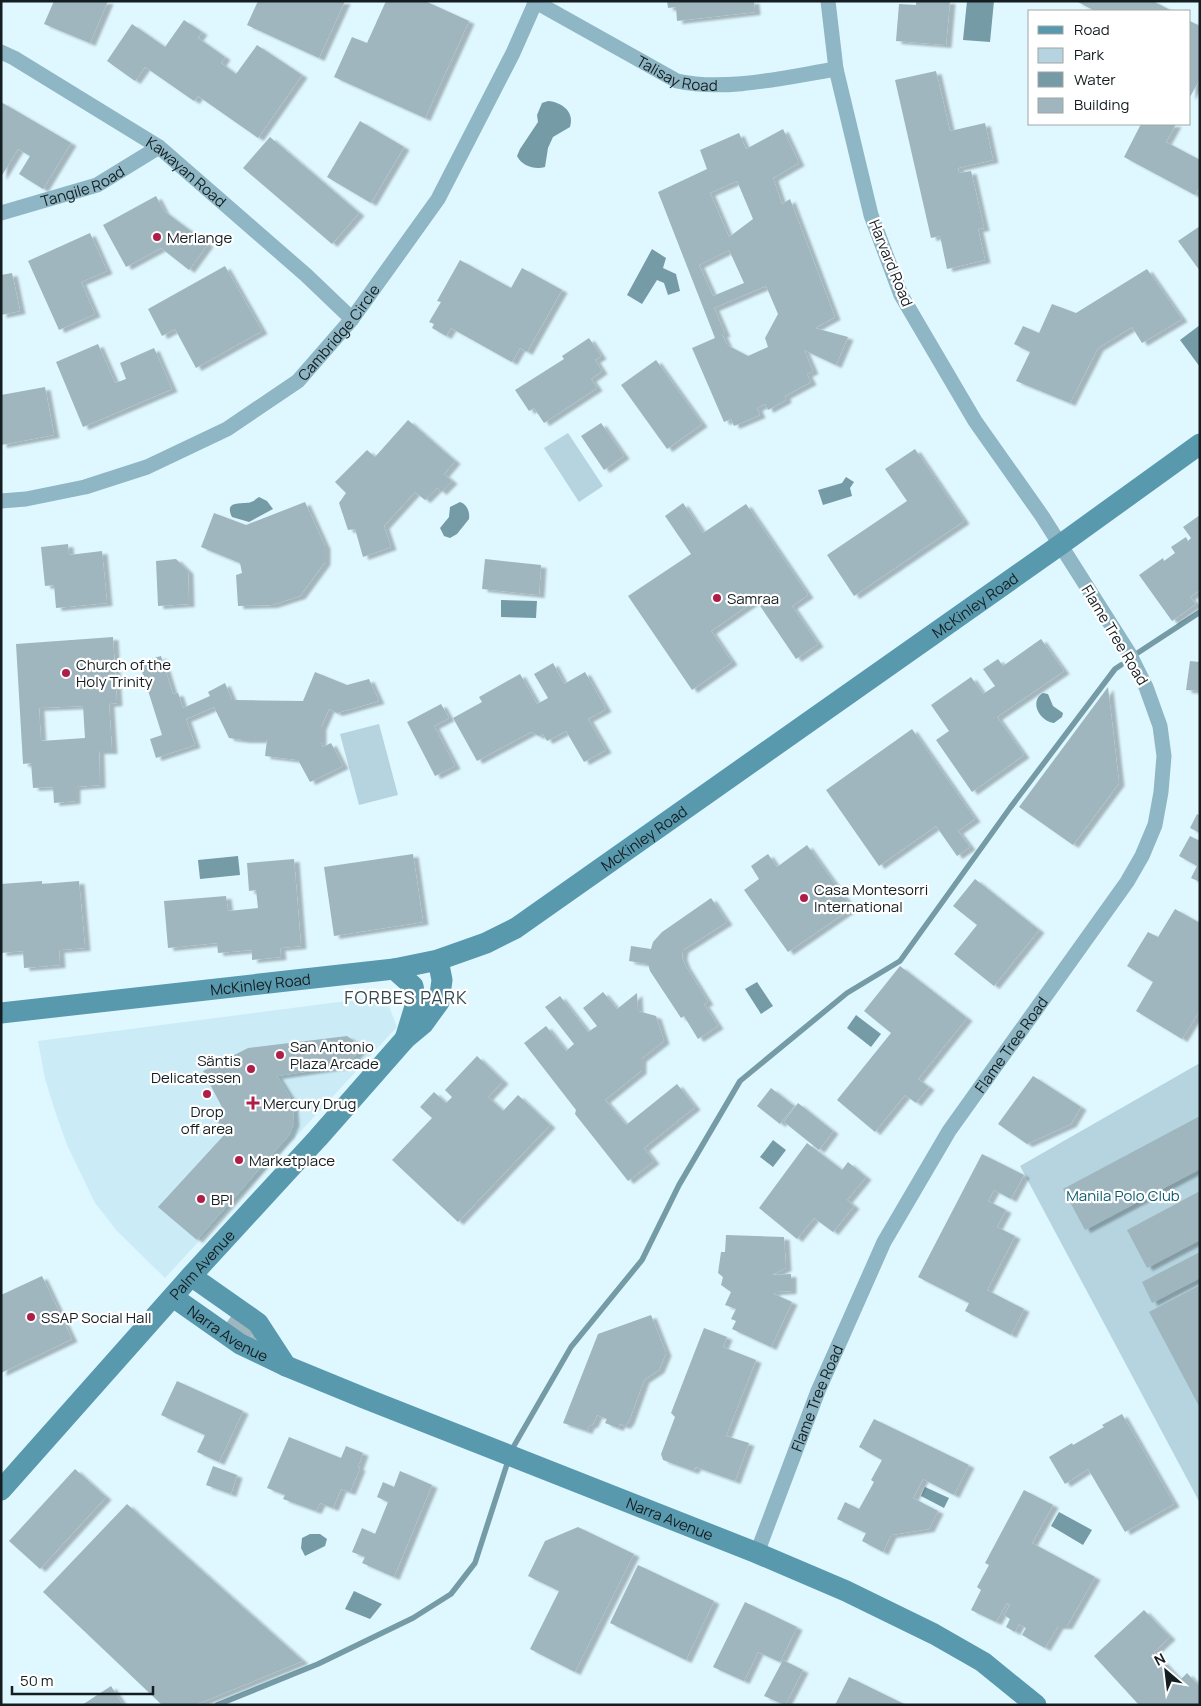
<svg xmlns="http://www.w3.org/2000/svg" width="1201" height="1706" viewBox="0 0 1201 1706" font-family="Manrope,sans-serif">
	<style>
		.built { fill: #cbecf7 }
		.green { fill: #b5d4df }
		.water { fill: #759ba7 }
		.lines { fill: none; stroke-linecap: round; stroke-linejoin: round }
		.stream { stroke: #759ba7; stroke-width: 5.5 }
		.building { fill: #9fb6be; fill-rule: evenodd; filter: url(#shadow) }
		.street { stroke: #8eb6c4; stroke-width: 15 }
		.secondary { stroke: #5999ad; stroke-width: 21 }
		.poi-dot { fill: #af1d49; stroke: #fff; stroke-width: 2 }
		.labels { text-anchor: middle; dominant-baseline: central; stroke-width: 4.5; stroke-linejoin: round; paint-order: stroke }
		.street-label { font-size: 15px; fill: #141d20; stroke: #fff }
		.poi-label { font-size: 15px; fill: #141d20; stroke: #fff; text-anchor: start }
		.park-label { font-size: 15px; fill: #0c5b6e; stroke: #fff }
		.quarter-label { font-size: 18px; letter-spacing: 1px; fill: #364a51; stroke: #fff }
	</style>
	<defs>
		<filter id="shadow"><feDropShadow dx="5.5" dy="3" stdDeviation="1" flood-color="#0004"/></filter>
	</defs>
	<rect width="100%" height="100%" fill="#dff7ff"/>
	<polygon class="built" points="385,996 397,1027 165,1278 117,1231 95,1203 67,1145 55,1111 45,1079 38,1041"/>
	<g class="green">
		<polygon points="568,433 603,486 579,502 544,448"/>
		<polygon points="379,724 398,795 359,805 340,734"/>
		<polygon points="1200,1063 1200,1503 1020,1166"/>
	</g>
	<g class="water">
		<polygon points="967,1 994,1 990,42 963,40"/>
		<path d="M548 101C562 102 575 112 570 127L553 137 548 148 545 167C535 170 522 166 517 156L520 149 538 122 537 115 542 103Z"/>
		<polygon points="652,249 666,258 663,268 676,274 680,291 668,295 664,283 657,280 642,304 627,295"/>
		<polygon points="1200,325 1200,367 1180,340"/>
		<polygon points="846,477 854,482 850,488 852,496 823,505 818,490 842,483"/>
		<path d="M259 497 267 501 273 509 249 522 232 517C223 499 244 505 251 502 254 501 256 499 259 497Z"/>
		<path d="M460 502C467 504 470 512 469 519L457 534 450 538 444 536 440 528 449 517 450 507Z"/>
		<polygon points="501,600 537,601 536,618 501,617"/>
		<path d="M1043 693 1048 694 1053 706 1063 713 1062 717 1054 723C1039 721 1029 701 1043 693Z"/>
		<polygon points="238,856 240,875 200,879 198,860"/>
		<polygon points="757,982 773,1006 761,1014 745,989"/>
		<polygon points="856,1015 881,1034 871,1047 847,1028"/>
		<polygon points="773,1140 786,1150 773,1167 760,1157"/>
		<polygon points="925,1487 949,1498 944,1508 921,1496"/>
		<polygon points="1059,1512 1092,1530 1083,1545 1051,1526"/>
		<polygon points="310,1534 320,1534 327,1539 325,1546 305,1556 301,1548 302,1538"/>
		<polygon points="354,1591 382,1604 370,1619 345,1609"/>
	</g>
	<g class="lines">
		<g class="stream">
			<polyline points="1136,654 1200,612"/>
			<polyline points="511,1451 571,1347 642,1260 679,1185 740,1081 847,993 900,961 1010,808 1115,669 1121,665"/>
			<polyline points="217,1705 318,1664 413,1618 451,1594 475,1563 508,1461"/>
		</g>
	</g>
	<g class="building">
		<polygon points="54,1 108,1 90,43 44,24"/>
		<polygon points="258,1 345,1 319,58 247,25"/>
		<polygon points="386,1 425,1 469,21 425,118 334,77 352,37 367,43"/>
		<polygon points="667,1 754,1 755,12 677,21 676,7 668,8"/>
		<polygon points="916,1 950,1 946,45 896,41 899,4 916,5"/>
		<polygon points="1076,1 1153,1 1172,11 1095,11"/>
		<polygon points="184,20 202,32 198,38 225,57 221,63 236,74 257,45 302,75 258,138 198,96 194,101 145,67 135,81 107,61 132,24 165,47"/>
		<polygon points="1190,21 1200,26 1200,79 1190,97"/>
		<polygon points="936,71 950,131 985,123 993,160 958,168 959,173 971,171 984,228 978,229 985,260 947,269 940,236 931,238 895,80"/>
		<polygon points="1,102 71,143 43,189 19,174 30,156 18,149 1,177"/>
		<polygon points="360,121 404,147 371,203 327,177"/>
		<polygon points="1141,124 1176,124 1166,142 1200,160 1200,186 1195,195 1124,157"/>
		<path d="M783 129 799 163 773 178 782 204 790 199 835 317 815 328 848 337 836 365 804 350 813 371 807 374 811 382 785 396 786 400 768 410 765 404 757 408 760 415 734 426 731 419 724 422 692 348 715 338 658 192 707 169 700 150 739 133 746 149ZM737 181 753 219 729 237 710 193ZM729 250 744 283 713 296 699 265ZM766 286 778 314 765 338 768 347 748 356 727 345 722 334H725L714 308Z"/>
		<polygon points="270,137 359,213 332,244 243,168"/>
		<polygon points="156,196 164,211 208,244 189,270 161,248 126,267 103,225"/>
		<polygon points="1200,226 1200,271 1178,241"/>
		<polygon points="90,233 107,271 81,282 95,314 59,330 28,261"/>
		<polygon points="460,260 511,288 522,268 562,290 527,352 520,348 512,362 451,328 446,336 432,328 434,324 429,322 441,302 437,301"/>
		<polygon points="225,266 262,331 196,368 175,329 162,336 148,309"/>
		<polygon points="1147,269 1182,319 1142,343 1132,327 1098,348 1070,403 1016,381 1030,352 1014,344 1023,326 1039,333 1052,304 1076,313"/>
		<polygon points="12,273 20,311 1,315 1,275"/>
		<polygon points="589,338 601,356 595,360 602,371 591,379 597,388 544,423 534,408 529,411 515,390 564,359 562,356"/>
		<polygon points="98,344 115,383 126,379 120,363 154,348 172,389 83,427 56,362"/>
		<polygon points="656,360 702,424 667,449 621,385"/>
		<polygon points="45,387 54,435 1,445 1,395"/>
		<polygon points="408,420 455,461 444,474 452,481 441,492 437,488 425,500 415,492 384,526 391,547 363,557 355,529 348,530 339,503 346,493 335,482 367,450 375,457"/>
		<polygon points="601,423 624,456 604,470 581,436"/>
		<polygon points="915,449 964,521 854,596 827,555 907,501 885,469"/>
		<polygon points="305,502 325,546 325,562 300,596 272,605 238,606 236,575 242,573 240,563 201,547 214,513 246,525"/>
		<polygon points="683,503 703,533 746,504 808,595 792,606 818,644 796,659 756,600 711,631 732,662 692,690 628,596 691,554 665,516"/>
		<polygon points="1200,515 1200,590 1190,597 1196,604 1172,621 1139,575 1163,558 1164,561 1175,553 1171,547 1186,537 1188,541 1191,538 1183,527"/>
		<polygon points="68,544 69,555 102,551 107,603 56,608 54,585 45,586 41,547"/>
		<polygon points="176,559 188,571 189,604 158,606 156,561"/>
		<polygon points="485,559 541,565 539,595 482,589"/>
		<path d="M113 637 117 703 109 704 112 751H99L100 785 75 787V801L54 803 53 787 33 788 31 763 23 764 16 644ZM83 706 85 738 41 741 39 708Z"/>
		<polygon points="1041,639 1064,671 997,717 1024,755 972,792 936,740 949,731 931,705 971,677 983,694 995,686 983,669 998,659 1003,666"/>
		<polygon points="161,656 173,694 178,693 183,708 210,696 208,692 225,683 232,700 303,701 315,672 347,685 369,679 379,701 337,713 329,709 321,727 321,743 323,747 331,743 343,766 310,782 298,760 265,756 267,740 244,740 229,738 214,707 186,719 195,745 156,758 150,739 162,735 139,662"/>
		<polygon points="1190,661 1200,662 1200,691 1186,690"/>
		<polygon points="553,663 564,684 585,672 606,709 588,719 606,750 584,762 566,731 547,741 543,734 539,736 531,732 477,761 453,718 482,702 479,697 520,674 537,704 548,698 534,674"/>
		<polygon points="1108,687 1119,783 1073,845 1019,807"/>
		<polygon points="441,704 449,718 434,726 455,766 435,776 407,722"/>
		<polygon points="912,729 975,819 958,831 970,847 957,856 936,826 879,866 826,790"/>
		<polygon points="1197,814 1200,816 1200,833 1190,828"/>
		<polygon points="1190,836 1200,841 1200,882 1191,878 1197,866 1179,856"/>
		<polygon points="807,845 852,908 788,952 744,890 759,879 751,866 768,854 777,867"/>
		<polygon points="413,854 423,922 334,936 324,867"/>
		<polygon points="294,859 301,946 280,948 281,957 252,960 252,950 218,953 217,943 168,948 164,901 226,896 228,911 258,908 256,890 249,891 247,863"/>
		<polygon points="975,879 1039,930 994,986 954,954 977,925 953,906"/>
		<polygon points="42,881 42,884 79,881 85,948 59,950 60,965 24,968 23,951 1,953 1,884"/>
		<polygon points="711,898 727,922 683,950 682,957 685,965 708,1002 704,1004 718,1026 698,1039 684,1016 681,1018 650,971 648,964 629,961 631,946 651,949 653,942 662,932"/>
		<polygon points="1175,909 1200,923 1200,1010 1182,1039 1136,1011 1153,982 1127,966 1148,932 1158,937"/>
		<polygon points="900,966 967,1018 918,1079 929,1087 916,1103 905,1095 875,1132 837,1100 891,1033 864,1011"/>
		<polygon points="603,992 617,1009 637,993 638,1011 656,1016 664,1041 641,1059 641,1071 605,1100 626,1125 677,1084 695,1107 644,1148 654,1161 628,1181 575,1114 576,1110 524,1043 546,1026 566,1051 574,1044 545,1007 560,996 588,1032 597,1026 583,1008"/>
		<polygon points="347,1036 363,1047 346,1066 277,1076 290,1097 293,1109 294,1123 289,1135 197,1240 158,1207 225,1134 214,1115 223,1109 203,1071 248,1048"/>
		<polygon points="477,1056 503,1081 488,1097 503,1111 518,1095 550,1125 458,1222 392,1160 432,1118 420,1107 434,1092 446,1103 452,1097 445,1090"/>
		<polygon points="1033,1076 1081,1107 1071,1124 1027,1144 998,1124"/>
		<polygon points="771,1088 794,1106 780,1124 757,1106"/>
		<polygon points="798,1103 833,1131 819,1150 784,1122"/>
		<polygon points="1200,1116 1200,1169 1085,1230 1063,1189"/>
		<polygon points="807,1143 842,1170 848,1162 866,1177 847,1200 854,1206 833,1232 814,1218 797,1239 759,1208"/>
		<polygon points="982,1154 1024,1175 1011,1199 994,1190 988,1201 1006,1210 997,1227 1015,1236 987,1290 1024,1309 1011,1335 965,1311 969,1303 918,1277"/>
		<polygon points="1200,1191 1200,1240 1147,1268 1127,1230"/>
		<polygon points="726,1235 784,1237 786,1268 772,1275 791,1274 791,1291 775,1292 774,1294 792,1302 771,1347 732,1329 736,1321 731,1319 736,1309 725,1305 731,1292 721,1285 723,1277 718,1273 721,1252 725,1252"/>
		<polygon points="1200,1252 1200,1278 1152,1303 1142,1282"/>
		<polygon points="42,1276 72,1339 1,1373 1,1295"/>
		<polygon points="1200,1285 1200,1408 1149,1312"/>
		<polygon points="234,1312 257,1328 248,1341 225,1325"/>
		<polygon points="651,1315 666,1353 659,1370 644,1380 629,1421 625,1426 620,1424 618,1428 605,1423 607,1419 597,1415 593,1424 589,1426 587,1431 563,1423 598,1334"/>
		<polygon points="704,1328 727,1337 723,1347 756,1360 726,1436 749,1443 735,1481 696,1467 693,1471 663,1460 661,1454 675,1417 671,1413"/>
		<polygon points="177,1381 243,1411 219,1462 197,1452 205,1435 161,1415"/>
		<polygon points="1122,1414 1174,1504 1125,1532 1088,1469 1065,1484 1049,1457 1072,1443 1073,1445 1104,1427 1102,1425"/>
		<polygon points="874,1419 969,1465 954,1495 923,1479 913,1498 938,1511 929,1529 891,1535 883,1552 862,1541 866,1533 837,1519 845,1502 859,1509 874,1482 871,1480 882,1460 859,1447"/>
		<polygon points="289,1437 341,1458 346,1446 363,1453 358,1467 360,1468 350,1492 341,1489 333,1508 320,1503 316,1511 283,1499 285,1495 267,1488"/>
		<polygon points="213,1466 237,1475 231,1494 206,1485"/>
		<polygon points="75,1469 106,1497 40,1569 9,1541"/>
		<polygon points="400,1471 432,1485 394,1577 362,1563 365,1557 352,1552 362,1528 375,1534 388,1502 377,1497 383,1482 394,1487"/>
		<polygon points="1024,1490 1053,1505 1032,1543 1095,1577 1067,1626 1058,1626 1045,1648 1022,1635 1026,1628 1019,1624 1015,1632 1006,1627 1010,1619 1004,1615 1010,1605 1007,1603 996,1622 971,1610 981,1590 977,1587 989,1565 985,1563"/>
		<polygon points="127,1504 303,1661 195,1705 162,1705 43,1592"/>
		<polygon points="578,1527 634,1554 575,1672 530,1649 559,1591 528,1576 545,1541"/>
		<polygon points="638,1565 714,1601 686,1660 610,1623"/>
		<polygon points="745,1602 797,1627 780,1662 758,1652 744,1681 713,1667"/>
		<polygon points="1144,1610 1170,1637 1154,1652 1180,1680 1187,1673 1200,1687 1200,1702 1197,1705 1139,1705 1094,1656"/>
		<polygon points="783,1660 803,1670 785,1705 764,1696"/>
		<polygon points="849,1677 906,1705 835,1705"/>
		<polygon points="111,1686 123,1705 82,1705"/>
	</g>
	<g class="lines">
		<g class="street">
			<path id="s1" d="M534 1 677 81C726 92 786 77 836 69"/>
			<path id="s2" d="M1 52 14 58 159 147 306 275 352 319"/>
			<path id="s3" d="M1 213 97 185 159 147"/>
			<path id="s4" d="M1 501 26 499 85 487 147 467 227 429 298 381 352 319 438 199 513 53 536 1"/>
			<path id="s5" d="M757 1553 818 1391 884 1242 949 1131 1127 882 1142 856 1155 825 1161 792 1164 756 1160 726 1146 687 1129 653 1042 516 975 421 901 295 871 215 836 69 828 1"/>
		</g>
		<g class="secondary">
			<polyline points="394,969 413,986 416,1003 405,1039"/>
			<path id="s6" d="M1 1013 394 969 438 960 486 943 516 928 1060 545 1200 444"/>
			<polyline points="191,1276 258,1323 286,1366"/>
			<path id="s7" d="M173 1297 240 1344 286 1366 364 1398 757 1553 846 1591 934 1634 983 1662 1036 1705"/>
			<path id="s8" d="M1 1490 191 1276 318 1138 405 1039 423 1024 439 1002 442 980 438 960"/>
		</g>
	</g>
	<g class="poi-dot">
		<circle cx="157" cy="237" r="5"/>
		<circle cx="717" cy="598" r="5"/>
		<circle cx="66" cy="673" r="5"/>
		<circle cx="804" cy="898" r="5"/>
		<circle cx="280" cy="1055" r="5"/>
		<circle cx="251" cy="1069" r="5"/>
		<circle cx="207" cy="1094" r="5"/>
		<path d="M250.5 1095.5h5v5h5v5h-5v5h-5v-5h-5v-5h5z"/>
		<circle cx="239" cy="1160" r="5"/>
		<circle cx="201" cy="1199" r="5"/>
		<circle cx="31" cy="1317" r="5"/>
	</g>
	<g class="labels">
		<g class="street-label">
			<text stroke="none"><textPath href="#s1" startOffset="162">Talisay Road</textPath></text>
			<text stroke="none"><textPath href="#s2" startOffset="221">Kawayan Road</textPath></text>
			<text stroke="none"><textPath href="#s3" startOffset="86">Tangile Road</textPath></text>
			<text transform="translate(891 263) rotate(68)">Harvard Road</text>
			<text stroke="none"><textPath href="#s4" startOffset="388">Cambridge Circle</textPath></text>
			<text stroke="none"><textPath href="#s6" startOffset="1086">McKinley Road</textPath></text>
			<text transform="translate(1115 635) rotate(59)">Flame Tree Road</text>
			<text stroke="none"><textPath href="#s6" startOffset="681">McKinley Road</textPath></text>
			<text stroke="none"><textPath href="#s6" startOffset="261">McKinley Road</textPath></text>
			<text stroke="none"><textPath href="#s5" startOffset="571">Flame Tree Road</textPath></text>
			<text stroke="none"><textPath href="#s8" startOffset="302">Palm Avenue</textPath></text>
			<text stroke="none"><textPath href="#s7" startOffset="66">Narra Avenue</textPath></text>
			<text stroke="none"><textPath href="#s5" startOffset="166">Flame Tree Road</textPath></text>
			<text stroke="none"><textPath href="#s7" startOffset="546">Narra Avenue</textPath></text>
		</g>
		<g class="poi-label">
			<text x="167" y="237">Merlange</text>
			<text x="727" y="598">Samraa</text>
			<text x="76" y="664">Church of the<tspan x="76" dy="17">Holy Trinity</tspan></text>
			<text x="814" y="889">Casa Montesorri<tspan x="814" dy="17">International</tspan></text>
			<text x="290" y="1046">San Antonio<tspan x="290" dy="17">Plaza Arcade</tspan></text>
			<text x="241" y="1060" text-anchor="end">Säntis<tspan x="241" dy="17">Delicatessen</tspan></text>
			<text x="263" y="1103">Mercury Drug</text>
			<text x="207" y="1111" text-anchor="middle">Drop<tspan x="207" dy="17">off area</tspan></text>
			<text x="249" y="1160">Marketplace</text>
			<text x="211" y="1199">BPI</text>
			<text x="41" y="1317">SSAP Social Hall</text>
		</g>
		<g class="park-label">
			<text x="1123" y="1195">Manila Polo Club</text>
		</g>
		<g class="quarter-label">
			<text x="406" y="997">FORBES PARK</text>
		</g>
	</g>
	<rect width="1201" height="1706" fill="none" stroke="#141d20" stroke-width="5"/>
	<rect x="1028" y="10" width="162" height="115" fill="#ffffff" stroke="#a1a5a6"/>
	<rect x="1038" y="26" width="25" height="8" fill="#5999ad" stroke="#a1a5a6"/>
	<text x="1074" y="35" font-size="15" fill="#141d20">Road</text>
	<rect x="1038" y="48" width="25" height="15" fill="#b5d4df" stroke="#a1a5a6"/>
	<text x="1074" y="60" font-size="15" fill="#141d20">Park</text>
	<rect x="1038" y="72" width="25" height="15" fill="#759ba7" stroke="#a1a5a6"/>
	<text x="1074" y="85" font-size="15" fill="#141d20">Water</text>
	<rect x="1038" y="98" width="25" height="15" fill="#9fb6be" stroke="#a1a5a6"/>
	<text x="1074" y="110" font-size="15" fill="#141d20">Building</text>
	<g transform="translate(1166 1671) rotate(332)" stroke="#ffffff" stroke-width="4" paint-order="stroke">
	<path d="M0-4L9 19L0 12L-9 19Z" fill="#141d20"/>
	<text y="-8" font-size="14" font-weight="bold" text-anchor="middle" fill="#141d20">N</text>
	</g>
	<path d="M12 1686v8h141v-8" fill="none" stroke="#141d20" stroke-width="2.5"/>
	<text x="20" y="1686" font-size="15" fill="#141d20" stroke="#ffffff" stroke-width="4" paint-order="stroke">50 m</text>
</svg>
